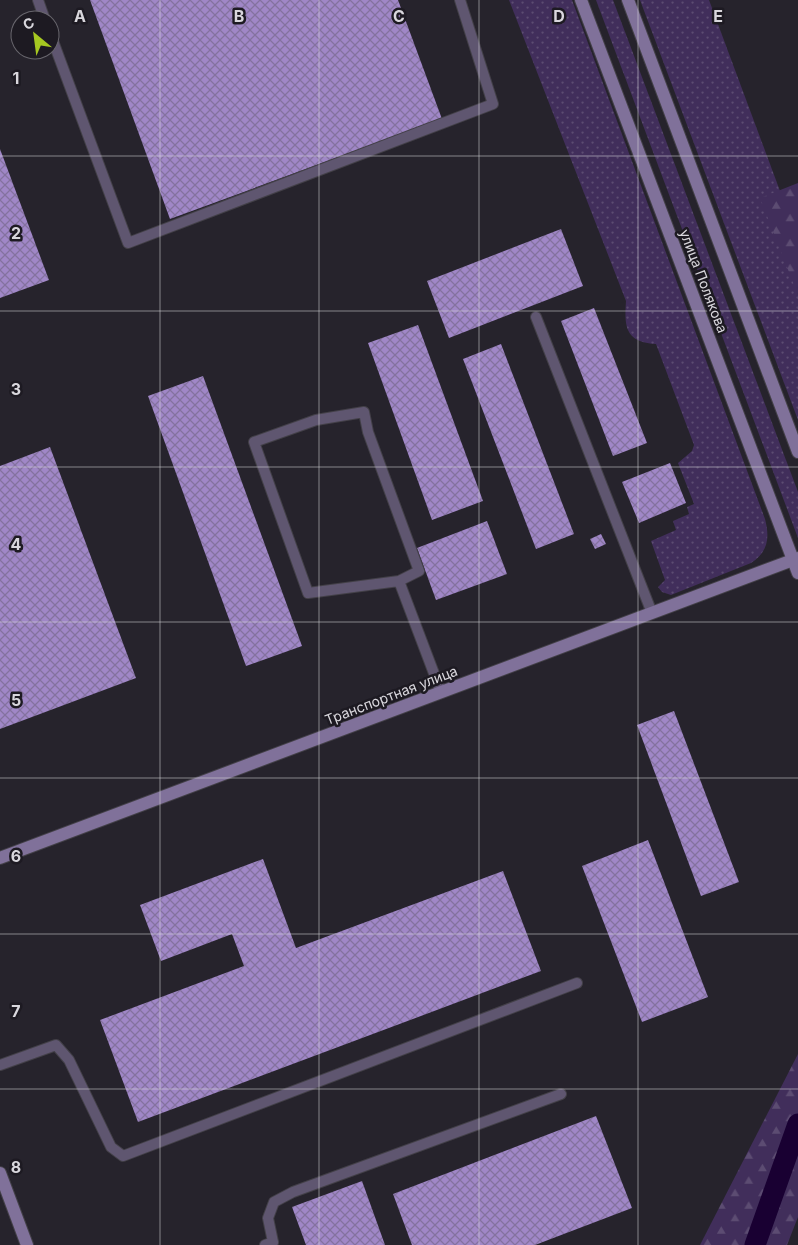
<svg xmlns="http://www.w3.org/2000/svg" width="798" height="1245" viewBox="0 0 798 1245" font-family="Inter,sans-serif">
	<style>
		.grass { fill: url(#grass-dots) }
		.forest { fill: url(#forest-firs) }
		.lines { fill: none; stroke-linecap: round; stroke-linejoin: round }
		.canal { stroke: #190032; stroke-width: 21 }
		.building { fill: url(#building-cross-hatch) }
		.lane-casing { stroke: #434048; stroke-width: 12 }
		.secondary-casing { stroke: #434048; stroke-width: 14 }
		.lane { stroke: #5f5670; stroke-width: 10 }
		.secondary { stroke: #80719a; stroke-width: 12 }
		.grid { fill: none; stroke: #d9d7dd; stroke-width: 1; stroke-opacity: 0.55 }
		.labels { text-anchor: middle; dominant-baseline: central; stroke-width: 5; stroke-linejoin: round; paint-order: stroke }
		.street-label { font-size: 14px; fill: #d9d7dd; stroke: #1d1a22 }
		.grid-label { font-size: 16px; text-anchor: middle; font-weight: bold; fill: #d9d7dd; stroke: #1d1a22; stroke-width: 5; stroke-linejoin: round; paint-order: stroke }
	</style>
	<defs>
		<pattern id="grass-dots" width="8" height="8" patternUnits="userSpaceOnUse" patternTransform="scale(1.25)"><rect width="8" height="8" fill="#412e5b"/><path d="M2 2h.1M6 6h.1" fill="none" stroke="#5c4c72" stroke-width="1.8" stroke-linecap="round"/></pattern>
		<pattern id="forest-firs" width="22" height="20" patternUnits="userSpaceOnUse" patternTransform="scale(1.25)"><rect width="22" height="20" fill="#412e5b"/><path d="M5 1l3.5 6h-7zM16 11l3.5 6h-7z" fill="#5c4c72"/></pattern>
		<pattern id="building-cross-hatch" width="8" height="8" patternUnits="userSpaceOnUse" patternTransform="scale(1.25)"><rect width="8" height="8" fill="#a087c7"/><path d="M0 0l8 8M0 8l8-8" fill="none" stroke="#84729f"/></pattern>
	</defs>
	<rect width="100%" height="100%" fill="#26232c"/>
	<g class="grass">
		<path d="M509 0H572L765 519C770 538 768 552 751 563L671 595 662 592 658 587 665 580 651 541 676 530 673 521 689 514 687 507 694 504 678 463 692 451 694 445 656 344C626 342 624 328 626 301Z"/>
		<polygon points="596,0 613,0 798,492 798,538"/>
		<polygon points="640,0 709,0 780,191 798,295 798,420"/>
	</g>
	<g class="forest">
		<polygon points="798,183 798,295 760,198"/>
		<polygon points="798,1054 798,1217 787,1245 700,1245"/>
	</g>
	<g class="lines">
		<polyline class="canal" points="755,1245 798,1124"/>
	</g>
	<g class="building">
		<polygon points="90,0 398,0 442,119 170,219"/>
		<polygon points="0,149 49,280 0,298"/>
		<polygon points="561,229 583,286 449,338 427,281"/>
		<polygon points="594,308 647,443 613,456 561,321"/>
		<polygon points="418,325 483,501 432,520 368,343"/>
		<polygon points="501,344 574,534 536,549 463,359"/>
		<polygon points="203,376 302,646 246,666 148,396"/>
		<polygon points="50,447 136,678 0,729 0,466"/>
		<polygon points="670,463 686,503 639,523 622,482"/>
		<polygon points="487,521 507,574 436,600 417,548"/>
		<polygon points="601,534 606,544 595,549 590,539"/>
		<polygon points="674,711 739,882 701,896 637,725"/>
		<polygon points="648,840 708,997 642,1022 582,866"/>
		<polygon points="263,859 296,948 503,871 541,971 138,1122 100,1020 244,966 232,934 161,961 140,905"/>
		<polygon points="596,1116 632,1208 535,1245 412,1245 393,1194"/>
		<polygon points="362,1181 385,1245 306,1245 292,1207"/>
	</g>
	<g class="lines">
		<defs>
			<g id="lane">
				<polyline points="38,0 45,20"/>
				<polyline points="50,33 128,243 493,104 460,0"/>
				<polyline points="536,317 652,613"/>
				<polyline points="399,581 308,593 254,442 316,420 364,412 368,432 419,571 399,581 441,692"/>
				<polyline points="0,1065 56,1045 69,1060 111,1147 123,1156 577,983"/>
				<polyline points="265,1245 273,1242 268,1218 274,1202 293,1192 561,1094"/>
			</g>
			<g id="secondary">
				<polyline points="581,0 798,573"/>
				<polyline points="628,0 798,452"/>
				<polyline points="0,858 798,558"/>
				<polyline points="0,1173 27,1245"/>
			</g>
		</defs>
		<use href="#lane" class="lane-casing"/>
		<use href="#secondary" class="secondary-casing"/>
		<use href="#lane" class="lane"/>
		<use href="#secondary" class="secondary"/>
	</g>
	<path class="grid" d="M160 0V1245M319 0V1245M479 0V1245M638 0V1245M0 156H798M0 311H798M0 467H798M0 622H798M0 778H798M0 934H798M0 1089H798"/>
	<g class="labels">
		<g class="street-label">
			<text transform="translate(704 281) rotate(69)">улица Полякова</text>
			<text transform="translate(391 695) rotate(-21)">Транспортная улица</text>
		</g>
	</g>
	<g class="grid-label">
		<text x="80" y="22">A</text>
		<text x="239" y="22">B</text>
		<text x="399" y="22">C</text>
		<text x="559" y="22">D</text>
		<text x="718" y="22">E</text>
		<text x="16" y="84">1</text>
		<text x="16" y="239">2</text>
		<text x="16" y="395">3</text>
		<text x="16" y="550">4</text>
		<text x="16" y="706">5</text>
		<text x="16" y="862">6</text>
		<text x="16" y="1017">7</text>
		<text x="16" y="1173">8</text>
	</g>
	<g transform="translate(35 35) rotate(331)"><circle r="24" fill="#1d1a22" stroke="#68666d"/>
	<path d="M0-4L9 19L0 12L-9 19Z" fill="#a6c821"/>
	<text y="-8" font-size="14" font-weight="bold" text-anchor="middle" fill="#d9d7dd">С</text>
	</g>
</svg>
